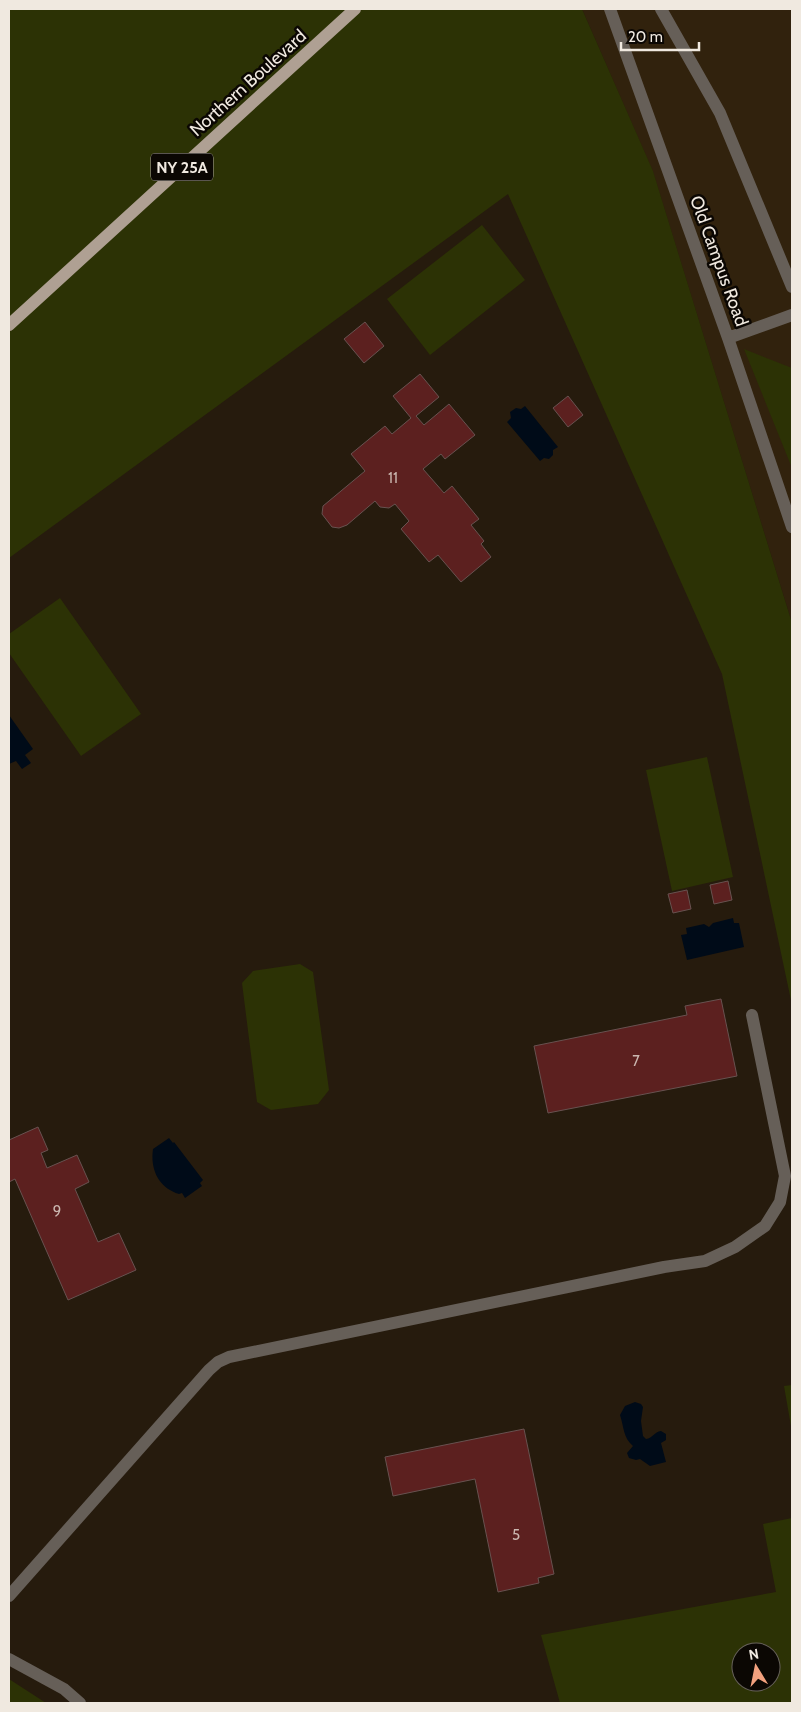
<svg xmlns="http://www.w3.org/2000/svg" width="801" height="1712" viewBox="0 0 801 1712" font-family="Cabin,sans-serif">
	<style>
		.built { fill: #31220d }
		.green { fill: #2c3205; fill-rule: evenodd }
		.water { fill: #000b18 }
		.building { fill: #5c201f; stroke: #685250 }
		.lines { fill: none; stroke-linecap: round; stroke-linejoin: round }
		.minor { stroke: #665f58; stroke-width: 12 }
		.major { stroke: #afa093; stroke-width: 12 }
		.labels { text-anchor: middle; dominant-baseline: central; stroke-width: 5; stroke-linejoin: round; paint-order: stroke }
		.number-label { font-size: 15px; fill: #cbb7b0 }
		.shield { fill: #0b0703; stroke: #aba59e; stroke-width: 1 }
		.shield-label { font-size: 16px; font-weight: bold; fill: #f0e9e0 }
		.street-label { font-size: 18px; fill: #f0e9e0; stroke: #0b0703 }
	</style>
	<rect width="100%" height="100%" fill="#261b0d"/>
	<path class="built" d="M582 9H792V623L653 172Z"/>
	<path class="green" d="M9 9H582L653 171 792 623V1005L722 674 508 194 9 558Z
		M482 225 525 280 430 355 387 299Z
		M744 349 792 368V468Z
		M60 598 141 714 81 756 9 653V634Z
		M707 757 733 877 672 891 646 770Z
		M300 964 313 972 329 1090 318 1104 271 1110 257 1102 242 983 253 971Z
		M792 1385V1432L784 1386Z
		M792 1518V1703H560L541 1635 776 1592 763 1524ZM741 1652H771V1682H741Z
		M9 1679 46 1703H9Z"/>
	<path class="water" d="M525 406 558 447 553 450V455L549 459 544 458 540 461 507 422 511 418 510 412 516 408 521 409Z
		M9 715 33 749 25 755 31 763 22 769 16 761 9 764Z
		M733 918 734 923H739L744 947 687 960 681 935 687 934 686 928 704 924 709 927 713 923Z
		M169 1138 173 1143 174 1142 203 1180 200 1183 202 1186 185 1198 182 1193 179 1194C159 1188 150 1170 153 1149Z
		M635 1402 641 1404 643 1407 641 1421 643 1436 646 1439C653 1438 654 1432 661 1431L666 1434V1440L661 1443 666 1462 650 1466 640 1459 636 1460 629 1458 627 1453 633 1446C623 1438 624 1427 620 1415L625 1406Z"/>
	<path class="building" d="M365 322 384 346 364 363 344 339Z
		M420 374 439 397 416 416 424 425 449 404 475 435 445 459 441 454 423 469 444 493 452 486 479 519 471 525 484 541 481 544 491 557 461 582 438 555 429 562 401 529 409 521 395 504 389 508 380 507 375 501 347 525 339 528 332 527 322 514 323 506 365 471 351 454 385 426 392 434 411 418 393 396Z
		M568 396 583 415 568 427 553 408Z
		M728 881 732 900 714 904 710 885Z
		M687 890 691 909 673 913 668 894Z
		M721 999 737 1076 548 1113 534 1046 687 1015 685 1006Z
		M38 1127 48 1150 41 1153 47 1168 77 1155 89 1182 75 1189 98 1242 119 1233 136 1270 68 1300 15 1179 9 1182V1140Z
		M524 1429 554 1574 538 1578 539 1583 498 1592 475 1479 393 1496 385 1457Z"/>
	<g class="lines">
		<path class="minor" d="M610 9 728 338 792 527
			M661 9 720 113 792 287
			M728 338 792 315
			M9 1596 209 1370 218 1362 229 1357 664 1267 705 1261 735 1247 765 1226 780 1202 785 1176 752 1015
			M9 1659 64 1689 80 1703"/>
		<path class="major" d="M9 325 355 9"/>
	</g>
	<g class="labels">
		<g class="number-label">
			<text x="393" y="478">11</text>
			<text x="636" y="1061">7</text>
			<text x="57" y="1211">9</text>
			<text x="516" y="1535">5</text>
		</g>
		<rect class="shield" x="151" y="153.5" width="62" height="27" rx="4"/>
		<g class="shield-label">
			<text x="182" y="167">NY 25A</text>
		</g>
		<g class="street-label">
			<text transform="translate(248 83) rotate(-42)">Northern Boulevard</text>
			<text transform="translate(719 261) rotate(70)">Old Campus Road</text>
		</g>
	</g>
	<rect width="801" height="1712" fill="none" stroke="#f0e9e0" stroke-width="20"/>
	<g transform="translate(756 1667) rotate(350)"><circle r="24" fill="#0b0703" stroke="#67615b"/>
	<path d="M0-4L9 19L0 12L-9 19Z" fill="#f2a17e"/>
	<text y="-8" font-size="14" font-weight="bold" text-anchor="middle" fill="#f0e9e0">N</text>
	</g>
	<path d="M621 42v8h78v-8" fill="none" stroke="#f0e9e0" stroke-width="2.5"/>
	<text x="628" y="42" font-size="15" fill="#f0e9e0" stroke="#0b0703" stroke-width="4" paint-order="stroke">20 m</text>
</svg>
